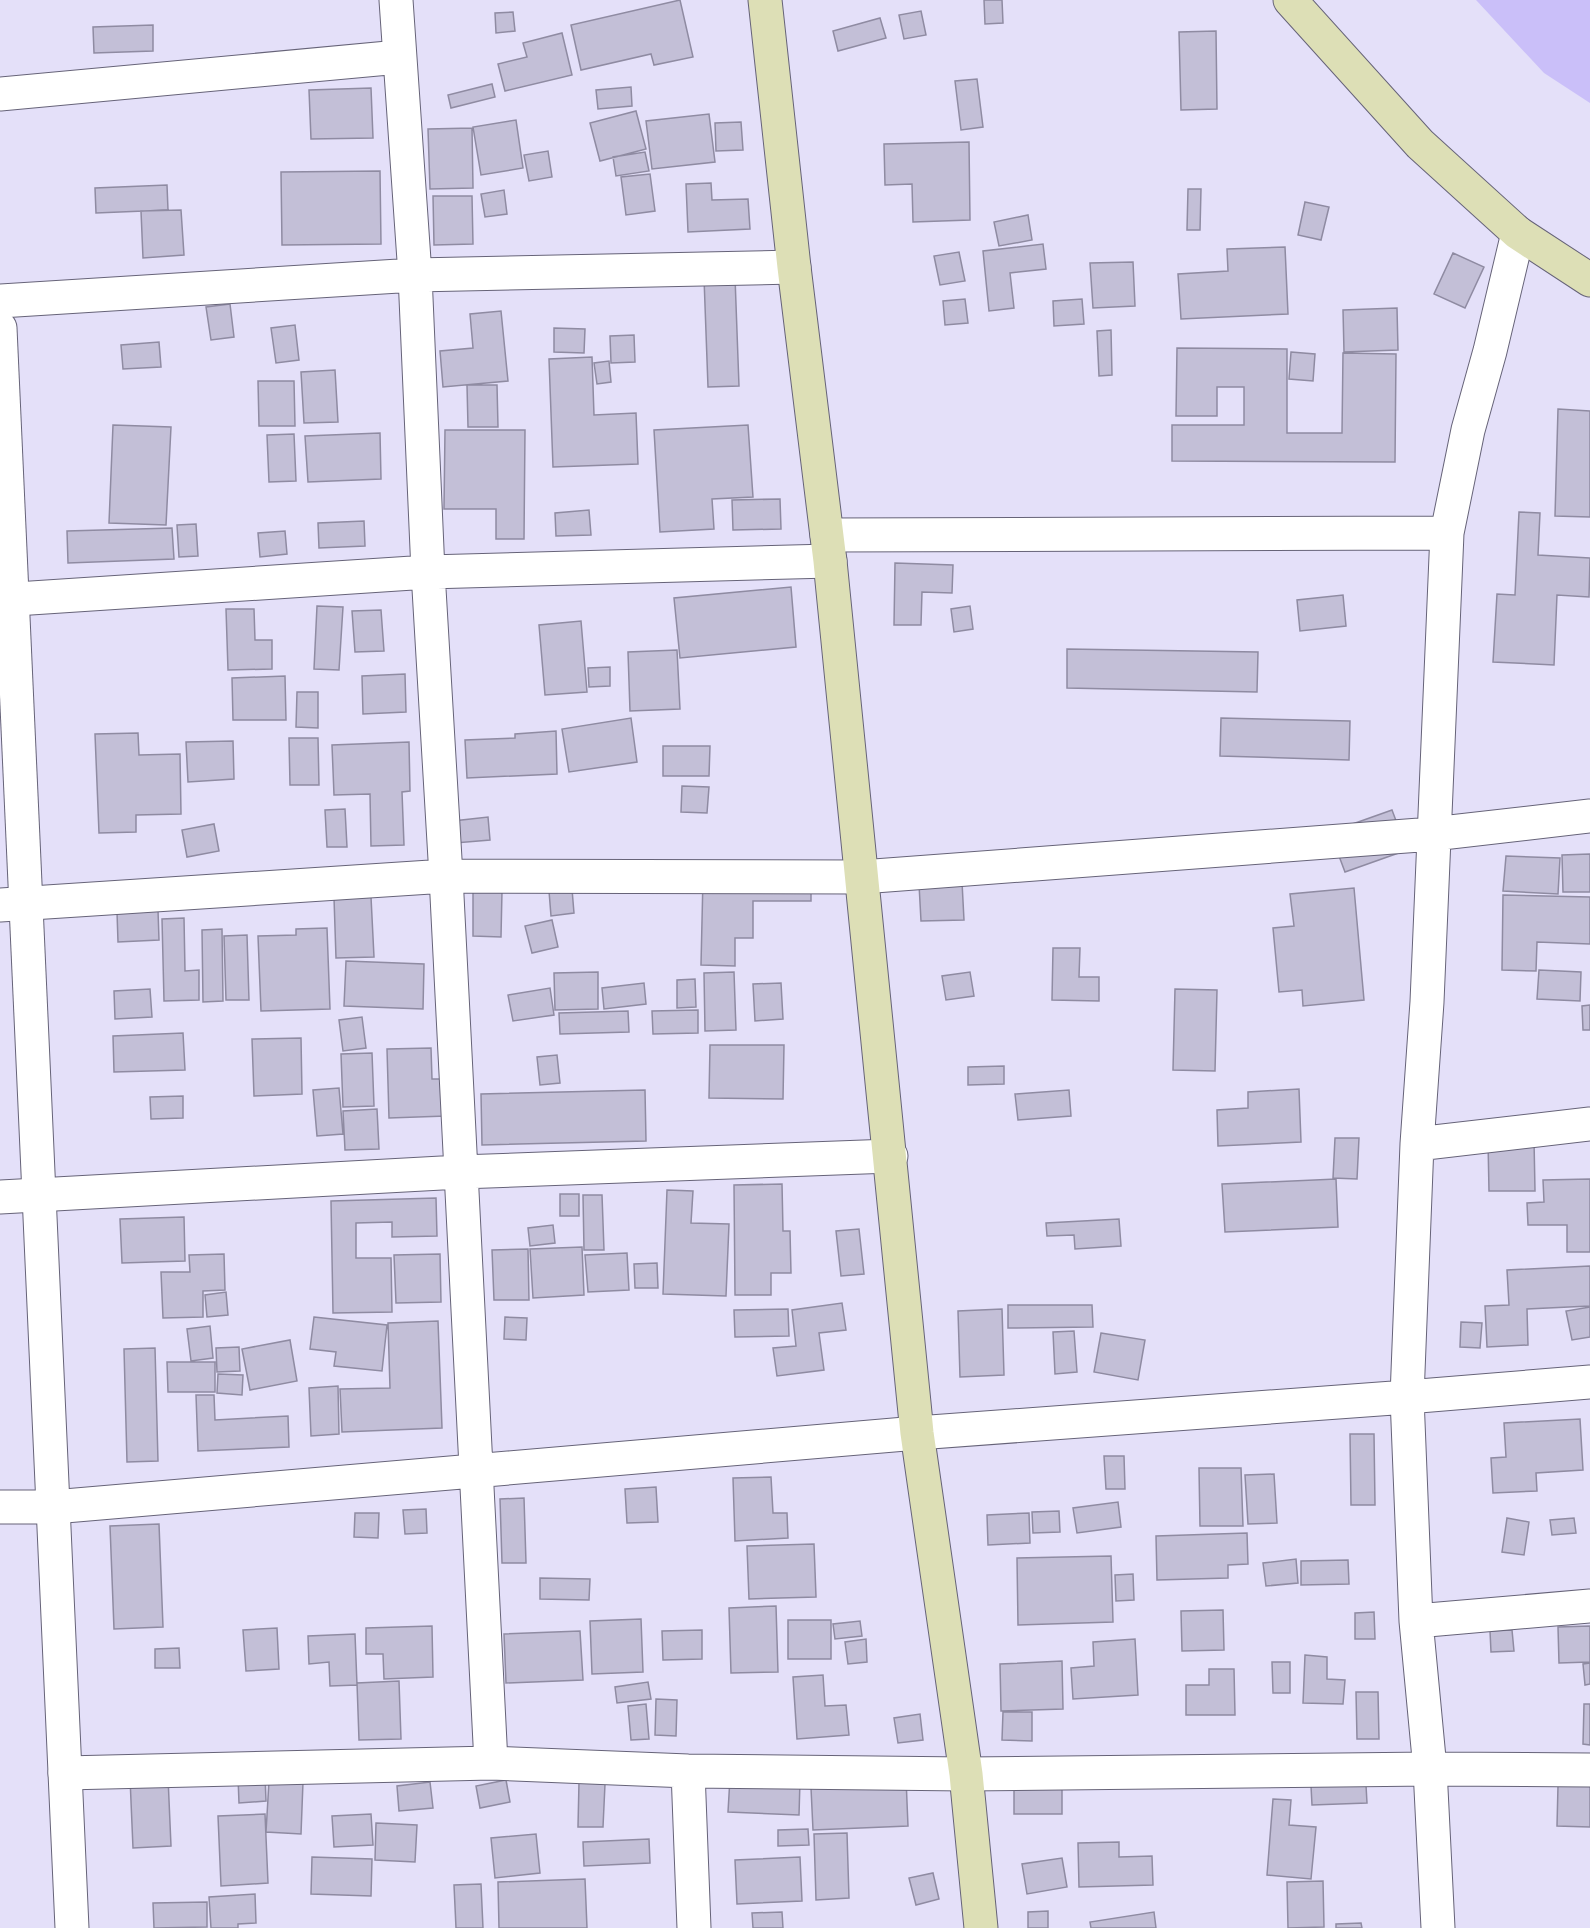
<svg xmlns="http://www.w3.org/2000/svg" width="1590" height="1928" viewBox="0 0 1590 1928" font-family="Montserrat,sans-serif">
	<style>
		.water { fill: #cabff9 }
		.building { fill: #c3bfd7; stroke: #8f8ba2; stroke-width: 1.5 }
		.lines { fill: none; stroke-linecap: round; stroke-linejoin: round }
		.minor-casing { stroke: #666378; stroke-width: 35 }
		.tertiary-casing { stroke: #666378; stroke-width: 35 }
		.secondary-casing { stroke: #666378; stroke-width: 35 }
		.minor { stroke: #fff; stroke-width: 33 }
		.tertiary { stroke: #fff; stroke-width: 33 }
		.secondary { stroke: #dddfb6; stroke-width: 33 }
	</style>
	<rect width="100%" height="100%" fill="#e4e0f9"/>
	<path class="water" d="M1476 0H1590V103L1544 73Z"/>
	<path class="building" d="M680 0 693 57 654 65 651 54 581 70 571 25Z
		M984 0H1002L1003 23 985 24Z
		M921 11 926 35 904 39 899 15Z
		M513 12 515 31 496 33 495 13Z
		M880 18 886 38 838 51 833 31Z
		M153 25V51L94 53 93 27Z
		M1216 31 1217 109 1181 110 1179 32Z
		M562 33 572 75 505 91 498 64 527 57 523 43Z
		M977 79 983 127 961 130 955 81Z
		M492 84 495 97 451 108 448 95Z
		M631 87 632 106 598 109 596 90Z
		M371 88 373 138 311 139 309 90Z
		M636 111 646 149 600 161 590 123Z
		M709 114 715 162 652 169 646 121Z
		M516 120 523 168 481 175 473 127Z
		M741 122 743 150 716 151 715 123Z
		M472 128 473 188 430 189 428 129Z
		M969 142 970 220 913 222 912 184 885 185 884 144Z
		M548 151 552 177 529 181 524 155Z
		M645 152 649 171 616 176 613 157Z
		M380 171 381 244 282 245 281 172Z
		M650 174 655 211 626 215 621 177Z
		M711 183 712 200 748 199 750 229 688 232 686 184Z
		M167 185 168 210 96 213 95 188Z
		M1188 189H1201L1200 230H1187Z
		M504 190 507 214 485 217 481 194Z
		M433 196H472L473 244 434 245Z
		M1305 202 1329 207 1321 240 1298 235Z
		M181 210 184 255 143 258 141 211Z
		M1028 215 1032 240 999 246 994 222Z
		M1043 244 1046 269 1010 273 1014 308 989 311 983 251Z
		M1285 247 1288 314 1181 319 1178 274 1228 271 1227 249Z
		M959 252 965 281 940 285 934 256Z
		M1453 253 1484 267 1465 308 1434 294Z
		M1133 262 1135 306 1093 308 1090 263Z
		M735 277 739 386 708 387 704 278Z
		M965 299 968 323 945 325 943 301Z
		M1082 299 1084 324 1054 326 1053 301Z
		M230 304 234 337 211 340 206 307Z
		M1397 308 1398 350 1344 352 1343 310Z
		M501 311 508 381 443 387 440 351 473 348 470 314Z
		M295 325 299 360 276 363 271 328Z
		M554 328 585 329 584 353 554 352Z
		M1111 330 1112 375 1099 376 1097 331Z
		M634 335 635 362 611 363 610 336Z
		M159 342 161 367 123 369 121 345Z
		M1177 348 1287 349V433H1342L1343 353 1396 354 1395 462 1172 461V425H1244V387H1217V416H1176Z
		M1291 352 1315 354 1313 381 1289 379Z
		M592 357 594 415 636 413 638 464 553 467 549 359Z
		M609 361 611 382 597 384 594 363Z
		M335 370 338 422 304 423 301 372Z
		M258 381H294L295 426H259Z
		M467 385H497L498 427H468Z
		M1558 409 1590 411V517L1555 516Z
		M113 425 171 427 166 525 109 523Z
		M748 425 753 497 712 499 714 529 660 532 654 430Z
		M445 430H525L524 539H496V509H444Z
		M380 433 381 479 308 482 305 436Z
		M294 434 296 481 269 482 267 435Z
		M780 499 781 529 733 530 732 500Z
		M589 510 591 535 556 536 555 513Z
		M1519 512 1540 513 1538 555 1590 558 1589 597 1557 595 1554 665 1493 662 1497 594 1515 595Z
		M364 521 365 546 319 548 318 523Z
		M196 524 198 556 179 557 177 525Z
		M172 528 174 559 68 563 67 531Z
		M285 531 287 554 260 557 258 533Z
		M895 563 953 565 952 593 922 592 921 625H894Z
		M791 587 796 647 680 658 674 598Z
		M1343 595 1346 626 1300 631 1297 600Z
		M317 606 343 607 339 670 314 669Z
		M970 606 973 629 954 632 951 609Z
		M226 609H254L255 640H272V669L228 670Z
		M381 610 384 651 355 652 352 611Z
		M581 621 587 692 545 695 539 625Z
		M1067 649 1258 652 1257 692 1067 688Z
		M677 650 680 709 630 711 628 652Z
		M610 667V686L589 687 588 668Z
		M405 674 406 712 363 714 362 676Z
		M285 676 286 720H233L232 678Z
		M297 692H318V728L296 727Z
		M631 718 637 762 569 772 562 729Z
		M1221 718 1350 721 1349 760 1220 756Z
		M556 731 557 774 467 778 465 740 515 738V734Z
		M138 733 139 755 180 754 181 814 136 815V832L99 833 95 734Z
		M289 738H318L319 785H290Z
		M233 741 234 779 188 782 186 742Z
		M409 742 410 791 402 792 404 845 371 846 370 794 334 795 332 745Z
		M663 746H710L709 776H663Z
		M682 786 709 787 707 813 681 812Z
		M345 809 347 847H327L325 810Z
		M1392 810 1407 850 1345 872 1330 832Z
		M488 817 490 840 455 843 453 821Z
		M214 824 219 851 187 857 182 830Z
		M1590 854V892H1563L1562 855Z
		M1506 856 1560 858 1558 894 1503 891Z
		M703 878 811 880V901H753V938H735V966L701 965Z
		M962 882 964 920 921 921 919 884Z
		M1354 888 1364 1000 1303 1006 1302 990 1279 992 1273 928 1294 926 1290 894Z
		M572 889 574 913 551 916 549 891Z
		M473 890 502 891 501 937 473 936Z
		M1503 895 1590 897V944L1537 942 1536 971 1502 970Z
		M371 897 374 957 336 958 334 898Z
		M158 910 159 940 118 942 117 912Z
		M184 918 185 971 199 970V1000L164 1001 162 919Z
		M552 920 558 947 532 953 525 926Z
		M327 928 330 1009 261 1011 258 936 296 935V929Z
		M222 929 223 1001 203 1002 202 930Z
		M247 935 249 1000H226L224 936Z
		M1053 948H1080L1079 977H1099V1001L1052 1000Z
		M346 961 424 964 423 1009 344 1006Z
		M1539 970 1581 972 1580 1001 1537 999Z
		M598 972V1009L555 1010 554 973Z
		M734 972 736 1030 705 1031 704 973Z
		M970 972 974 996 946 1000 942 976Z
		M695 979 696 1007 677 1008V980Z
		M644 983 646 1004 604 1009 602 988Z
		M781 983 783 1019 755 1021 753 984Z
		M550 988 554 1015 513 1021 508 995Z
		M150 989 152 1017 115 1019 114 991Z
		M1175 989 1217 990 1215 1071 1173 1070Z
		M1590 1005V1030H1583L1582 1006Z
		M698 1010V1033L653 1034 652 1011Z
		M628 1011 629 1032 560 1034 559 1013Z
		M362 1017 366 1048 343 1051 339 1020Z
		M183 1033 185 1070 114 1072 113 1036Z
		M301 1038 302 1094 254 1096 252 1039Z
		M710 1045H784L783 1099 709 1098Z
		M431 1048 432 1079H445L446 1116 389 1118 387 1049Z
		M372 1053 374 1106 343 1107 341 1054Z
		M557 1055 560 1083 540 1085 537 1057Z
		M1004 1066V1084L968 1085V1067Z
		M339 1088 343 1134 317 1136 313 1090Z
		M1299 1089 1301 1142 1218 1146 1217 1110 1248 1108V1092Z
		M645 1090 646 1141 482 1145 481 1094Z
		M1069 1090 1071 1116 1018 1120 1015 1094Z
		M183 1096V1118L151 1119 150 1097Z
		M377 1109 379 1149 345 1150 343 1111Z
		M1335 1138H1359L1357 1179 1333 1178Z
		M1534 1140 1535 1191H1489L1488 1141Z
		M1336 1179 1338 1227 1225 1232 1222 1184Z
		M1590 1179V1252H1567V1225H1528L1527 1203 1544 1202 1543 1180Z
		M782 1184 783 1231H790L791 1273H771V1295H735L734 1185Z
		M667 1190 693 1191 691 1223 729 1224 726 1296 663 1294Z
		M560 1194H579V1216H560Z
		M583 1195H602L604 1250H584Z
		M436 1198 437 1236 392 1237V1222L356 1223V1258H391L392 1312 333 1313 331 1201Z
		M184 1217 185 1261 122 1263 120 1219Z
		M1119 1219 1121 1246 1075 1249 1074 1235 1047 1236 1046 1223Z
		M553 1225 555 1243 530 1246 528 1228Z
		M859 1229 864 1274 841 1276 836 1231Z
		M582 1247 584 1295 533 1298 530 1249Z
		M528 1249 529 1300H494L492 1250Z
		M627 1253 629 1290 588 1292 585 1255Z
		M224 1254 225 1290 203 1291V1317L163 1318 161 1272H190L189 1255Z
		M440 1254 441 1302 396 1303 394 1255Z
		M657 1263 658 1288H635L634 1264Z
		M1590 1266V1306L1527 1309 1528 1345 1487 1347 1485 1306 1509 1305 1507 1270Z
		M226 1292 228 1315 207 1317 205 1295Z
		M842 1303 846 1330 819 1333 824 1370 777 1376 773 1348 796 1346 792 1310Z
		M1008 1305H1092L1093 1327 1008 1328Z
		M1590 1307V1337L1572 1340 1566 1311Z
		M788 1309 789 1336 735 1337 734 1310Z
		M1002 1309 1004 1375 960 1377 958 1311Z
		M314 1317 387 1325 382 1371 334 1366 336 1352 310 1349Z
		M505 1317 527 1318 526 1340 504 1339Z
		M438 1321 442 1428 342 1432 340 1389 390 1388 388 1323Z
		M1461 1322 1482 1323 1480 1348 1460 1347Z
		M210 1326 213 1358 191 1361 187 1329Z
		M1074 1331 1077 1372 1055 1374 1053 1332Z
		M1101 1333 1145 1340 1138 1380 1094 1372Z
		M290 1340 297 1381 250 1390 242 1349Z
		M239 1347 240 1371 217 1372 216 1348Z
		M155 1348 158 1461 127 1462 124 1349Z
		M167 1362H215V1392H168Z
		M218 1374 243 1375 242 1395 217 1393Z
		M338 1386 339 1434 311 1436 309 1388Z
		M196 1395H214L215 1420 288 1416 289 1447 198 1451Z
		M1580 1419 1583 1470 1536 1473 1537 1491 1493 1493 1491 1458 1506 1457 1504 1423Z
		M1350 1434H1374L1375 1505H1351Z
		M1104 1456H1124L1125 1489H1106Z
		M1199 1468H1241L1243 1526H1200Z
		M1274 1474 1277 1523 1248 1524 1245 1475Z
		M771 1477 773 1513H787L788 1538 735 1541 733 1478Z
		M656 1487 658 1522 627 1523 625 1489Z
		M524 1498 526 1563H502L500 1499Z
		M1118 1502 1121 1527 1077 1533 1073 1508Z
		M426 1509 427 1533 405 1534 403 1510Z
		M1059 1511 1060 1532 1033 1533 1032 1512Z
		M355 1513H379L378 1538 354 1537Z
		M1029 1513 1030 1543 988 1545 987 1515Z
		M1507 1518 1529 1522 1524 1555 1502 1552Z
		M1574 1518 1576 1533 1552 1535 1550 1520Z
		M159 1524 163 1627 114 1629 110 1526Z
		M1247 1533 1248 1564 1228 1565V1578L1157 1580 1156 1536Z
		M814 1544 816 1597 749 1599 747 1546Z
		M1111 1556 1113 1622 1018 1625 1017 1558Z
		M1296 1559 1298 1583 1266 1586 1263 1563Z
		M1348 1560 1349 1584 1301 1585V1561Z
		M1133 1574 1134 1600 1116 1601 1115 1575Z
		M540 1578 590 1579 589 1600 540 1599Z
		M776 1606 778 1672 731 1673 729 1608Z
		M1223 1610 1224 1650 1182 1651 1181 1611Z
		M1374 1612 1375 1639H1355V1613Z
		M641 1619 643 1672 592 1674 590 1621Z
		M788 1620H831V1659H788Z
		M860 1621 862 1636 835 1639 833 1624Z
		M432 1626 433 1677 384 1679 383 1654H366V1628Z
		M1590 1626V1662L1559 1663 1558 1627Z
		M277 1628 279 1669 246 1671 243 1630Z
		M702 1630V1659L663 1660 662 1631Z
		M1512 1630 1514 1651 1491 1652 1490 1631Z
		M580 1631 583 1680 506 1683 504 1634Z
		M355 1634 357 1685 330 1686 329 1662 309 1664 308 1636Z
		M866 1639 867 1662 848 1664 845 1642Z
		M1135 1639 1138 1695 1073 1699 1071 1668 1094 1666 1093 1642Z
		M179 1648 180 1668H155V1649Z
		M1305 1655 1327 1657V1679L1345 1680 1343 1704 1303 1703Z
		M1062 1661 1063 1709 1001 1711 1000 1664Z
		M1272 1662H1290V1693H1273Z
		M1590 1663V1684L1585 1685 1583 1664Z
		M1209 1669H1234L1235 1715H1186V1685H1209Z
		M823 1675 825 1706 846 1705 849 1735 797 1739 793 1677Z
		M399 1681 401 1739 359 1740 357 1683Z
		M648 1682 651 1699 617 1703 615 1687Z
		M1356 1692H1378L1379 1739H1357Z
		M656 1699 677 1700 676 1736 655 1735Z
		M646 1704 649 1739 631 1740 628 1706Z
		M1584 1704H1590V1745L1583 1744Z
		M1003 1712H1032V1741L1002 1740Z
		M920 1714 923 1740 898 1743 894 1718Z
		M265 1776 266 1801 239 1803 238 1777Z
		M168 1777 171 1846 133 1848 130 1778Z
		M730 1778 800 1781 799 1815 728 1812Z
		M906 1778 908 1826 813 1830 811 1788Z
		M506 1780 510 1802 480 1808 476 1786Z
		M269 1781 303 1782 301 1834 266 1832Z
		M1014 1781H1062V1814H1014Z
		M430 1782 433 1808 399 1811 397 1786Z
		M579 1782 605 1784 603 1827H578Z
		M1366 1785 1367 1803 1312 1805 1311 1786Z
		M1558 1786H1590V1827L1557 1826Z
		M1273 1799 1291 1800 1289 1825 1316 1827 1311 1879 1267 1875Z
		M265 1814 268 1883 221 1886 218 1816Z
		M371 1814 373 1845 334 1847 332 1816Z
		M376 1823 417 1825 415 1862 375 1860Z
		M808 1829 809 1845 778 1846V1830Z
		M847 1833 849 1898 816 1900 814 1834Z
		M536 1834 540 1873 495 1878 491 1838Z
		M649 1839 650 1863 584 1866 583 1842Z
		M1119 1842V1857L1152 1856 1153 1885 1079 1887 1078 1843Z
		M312 1857 372 1859 371 1896 311 1894Z
		M800 1857 802 1901 737 1904 735 1860Z
		M1062 1858 1067 1887 1027 1894 1022 1864Z
		M933 1873 939 1899 916 1905 909 1878Z
		M585 1879 587 1928H499L498 1882Z
		M1323 1881 1324 1927 1288 1928 1287 1882Z
		M481 1884 483 1928H456L454 1885Z
		M255 1894 256 1923 238 1924V1928H211L209 1897Z
		M207 1902V1927L154 1928 153 1903Z
		M1048 1911V1928H1028V1912Z
		M782 1912 783 1928H753L752 1913Z
		M1154 1912 1156 1928H1091L1090 1922Z
		M1361 1923 1362 1928H1336V1924Z"/>
	<g class="lines">
		<defs>
			<path id="minor" d="M396 0 415 275 428 572 446 876 491 1763
				M0 94 399 57
				M0 301 415 275 794 267
				M827 535 1447 533
				M0 600 428 572 830 561
				M0 905 446 876 861 877 1433 834 1590 816
				M1417 1144 1590 1124
				M0 1197 460 1172 891 1156
				M0 1507H53L917 1433 1407 1397 1590 1382
				M1416 1621 1590 1606
				M688 1771 694 1928
				M65 1773 491 1763 688 1771 966 1774 1430 1769 1590 1770
				M1438 1928 1430 1769 1416 1621 1407 1397 1417 1144 1427 1002 1447 533 1468 430 1490 351 1518 233"/>
			<path id="tertiary" d="M0 328 72 1928"/>
			<path id="secondary" d="M765 0 794 267 830 561 917 1433 966 1774 981 1928
				M1290 0 1420 144 1518 233 1590 280"/>
		</defs>
		<use href="#minor" class="minor-casing"/>
		<use href="#tertiary" class="tertiary-casing"/>
		<use href="#secondary" class="secondary-casing"/>
		<use href="#minor" class="minor"/>
		<use href="#tertiary" class="tertiary"/>
		<use href="#secondary" class="secondary"/>
	</g>
</svg>
